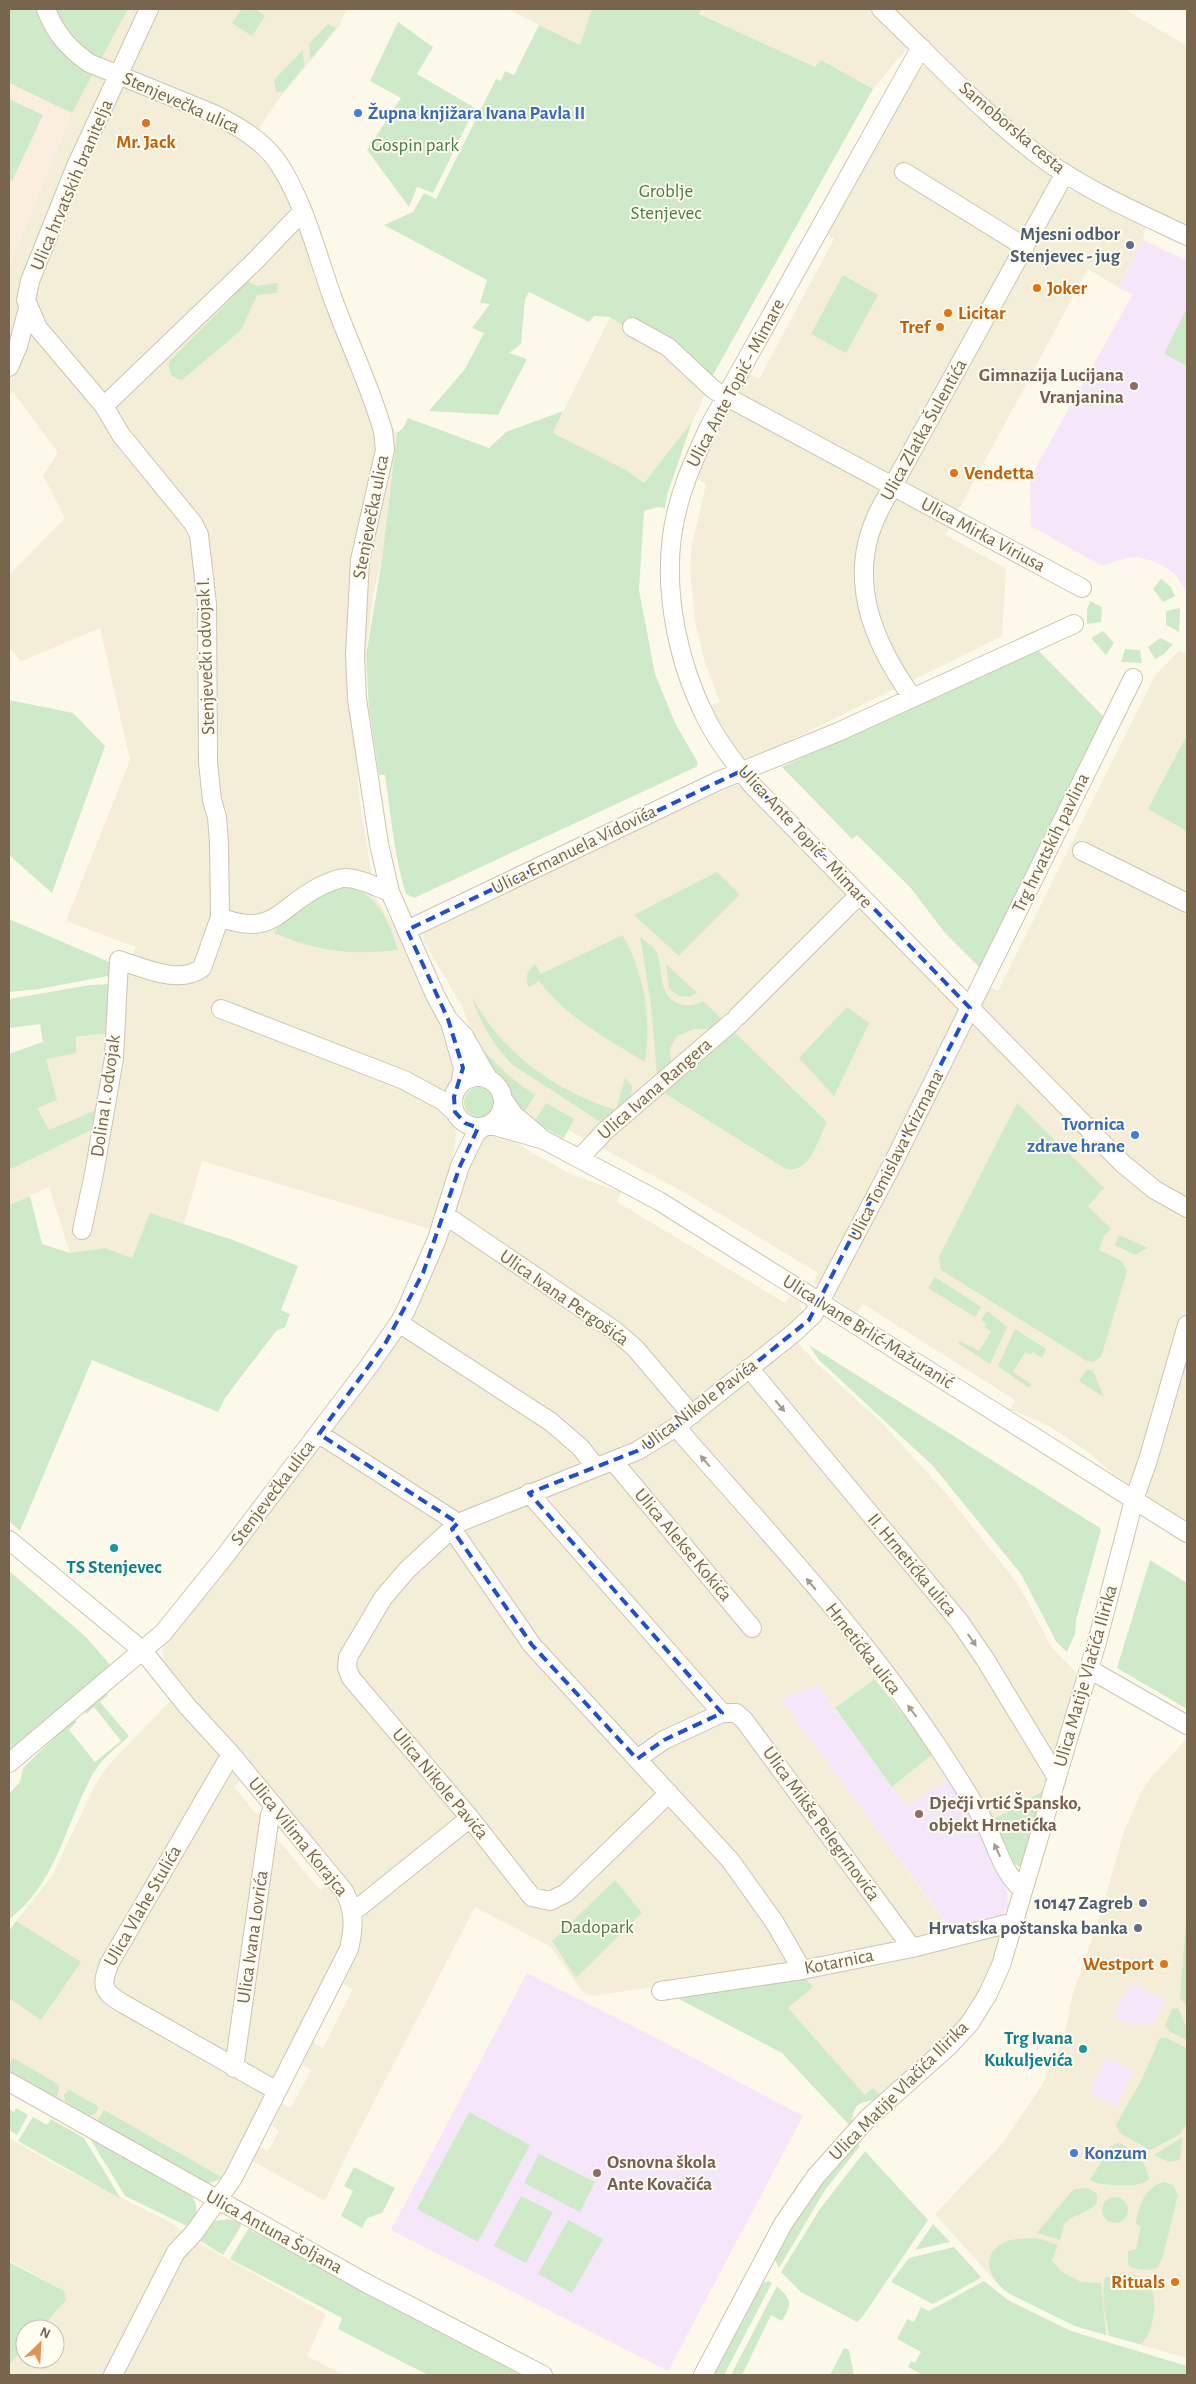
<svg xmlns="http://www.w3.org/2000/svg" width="1196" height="2384" viewBox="0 0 1196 2384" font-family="'Alegreya Sans',sans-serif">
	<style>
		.residential { fill: #f4edd8 }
		.commercial { fill: #fceede }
		.education { fill: #f6e6f9 }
		.green { fill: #ceeac8 }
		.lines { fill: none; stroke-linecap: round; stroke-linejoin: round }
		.minor-casing { stroke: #cec4af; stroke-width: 20 }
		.minor { stroke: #fff; stroke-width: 18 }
		.oneway { fill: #a79b8b }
		.marked { fill: none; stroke: #1d4ed8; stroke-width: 4; stroke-dasharray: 10 6; stroke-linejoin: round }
		.shop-dot { fill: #3f7fe0; stroke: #fffcf0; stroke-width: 2 }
		.food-dot { fill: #e8710a; stroke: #fffcf0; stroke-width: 2 }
		.service-dot { fill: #5c6f8a; stroke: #fffcf0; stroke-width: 2 }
		.education-dot { fill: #8d6e63; stroke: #fffcf0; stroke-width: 2 }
		.culture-dot { fill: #0f9aa8; stroke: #fffcf0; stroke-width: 2 }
		.labels { text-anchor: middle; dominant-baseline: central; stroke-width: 4; stroke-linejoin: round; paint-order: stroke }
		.street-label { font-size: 19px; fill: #77654d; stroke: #fffcf0 }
		.shop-label { font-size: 19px; font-weight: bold; fill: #366cbe; stroke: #fffcf0; text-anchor: start }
		.food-label { font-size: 19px; font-weight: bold; fill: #c56008; stroke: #fffcf0; text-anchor: start }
		.park-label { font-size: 19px; fill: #497c45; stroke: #fffcf0 }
		.service-label { font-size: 19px; font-weight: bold; fill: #4e5e75; stroke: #fffcf0; text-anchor: end }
		.education-label { font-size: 19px; font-weight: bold; fill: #785e54; stroke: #fffcf0; text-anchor: start }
		.culture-label { font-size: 19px; font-weight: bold; fill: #0d838f; stroke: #fffcf0 }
	</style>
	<rect width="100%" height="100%" fill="#fcf9ea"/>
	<path class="residential" d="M128 9H347L338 28 279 99 248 144 274 173 289 196 362 388 397 433 382 560 373 595 366 656 352 720 360 801 375 896 403 940 453 1048 456 1074 445 1108 454 1122 456 1136 453 1161 433 1230 202 1161 184 1224 150 1213 132 1258 105 1248 70 1253 49 1187 9 1205V1170L34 1158 9 1054 43 1042 110 1033 122 979 136 947 66 921 130 760 100 628 22 661 9 648V575L65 518 43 475 58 453 13 392 9 396V267L83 86Z
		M507 9H592L580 45Z
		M701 9H1124L1187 46V230L1070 167 992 105 919 34 873 89 821 60 815 67 699 14Z
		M924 66 930 67 984 119 1069 189 1146 226 1143 240 1119 288 1088 269 945 535 1006 568 1002 636 745 763 717 721 710 706 720 702 704 660 695 621 690 569 692 545 706 484 696 478 720 428 749 374 759 379 834 239 825 234 917 68Z
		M610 317 682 366 680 372 685 377 689 376 706 393 692 422 644 483 626 470 553 433Z
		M1179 651 1187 653V1521L1112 1473 1087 1451 1049 1426 1010 1409 1015 1400 966 1369 863 1304 857 1313 813 1283 818 1273 687 1194 568 1130 562 1139 522 1116 506 1084 472 1038 463 1008 423 940 425 930 566 861 738 784 956 1006 977 1005 987 985 998 991 1156 674Z
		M492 1133 505 1135 534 1154 573 1175 621 1192 617 1202 785 1303 791 1295 799 1302 803 1313 788 1332 815 1362 881 1422 944 1491 1011 1575 1024 1595 1052 1648 1074 1670 1077 1676 1043 1791 990 1821 959 1771 907 1807 892 1787 943 1746 888 1670 835 1708 818 1686 780 1699 959 1941 1001 1932 1004 1935 1000 1956 967 2016 878 2099 865 2095 788 2008 813 1987 795 1966 593 1996 582 1991 551 1947 475 1907 349 2150 325 2201 252 2161 258 2146 268 2151 279 2131 272 2126 282 2104 291 2108 311 2070 302 2065 313 2042 323 2048 353 1989 343 1984 359 1951 364 1913 356 1892 165 1668 162 1651 164 1642 397 1340 473 1155 481 1139Z
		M172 1699 241 1780 234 1787 257 1815 265 1808 280 1827 273 1834 320 1890 329 1884 338 1897 347 1924 346 1940 223 2178 211 2183 205 2184 9 2073V1930L52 1876 94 1787 106 1768Z
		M1187 1738V2358L1075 2326 1010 2294 995 2281 935 2214 1002 2144 1042 2085 1064 2038 1072 1997 1104 1903 1124 1831 1140 1795 1149 1780Z
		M9 2138 58 2166 172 2223 197 2242 326 2314 307 2356 344 2375H9V2365L25 2347V2359H55V2329H40L65 2300 64 2291 9 2260Z"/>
	<path class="commercial" d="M9 83 72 113 9 267Z"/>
	<path class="education" d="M1143 240 1187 261V592L1174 573 1156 562 1137 557 1126 558 1102 566 1031 526 1030 478 1133 294 1119 288Z
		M818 1686 907 1807 950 1777 975 1821 1007 1891 1008 1907 1003 1915 951 1929 780 1699Z
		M527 1973 643 2031 803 2116 668 2371 391 2230Z
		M1130 1983 1165 2000 1153 2024 1127 2023 1113 2017Z
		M1106 2057 1134 2071 1117 2106 1089 2093Z"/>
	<path class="green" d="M9 9H37C50 39 64 58 92 75L72 113 9 83Z
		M55 9H128L101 59C79 51 64 29 55 9Z
		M242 9H259L257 11 265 16 252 36 232 23Z
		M592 9H701L699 14 815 67 821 60 873 89 709 382 610 317 594 316 589 322 529 292 525 299 521 344 509 353 527 359 498 415 429 411 465 369 484 333 472 328 490 304 480 303 487 280 384 225 413 212 424 193 436 199 496 79 501 81 505 71 514 75 539 25 580 45Z
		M398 22 433 47 417 74 475 108 433 193 417 187 409 207 367 150 401 98 370 81Z
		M328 24 336 28 311 59 309 44Z
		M303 50 304 67 283 92H276L274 80Z
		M9 99 43 115 12 181 9 179Z
		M843 275 878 295 846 353 811 334Z
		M249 282 257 286 278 283 277 293 257 295 241 330 182 380C170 377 169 373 169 362L229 301 244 283Z
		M1187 308V366L1164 354Z
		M563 411 553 433 626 470 644 483 692 422 667 495 665 508 658 507 644 511 639 590 655 674 675 723 698 763 696 767 414 898 406 894C394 856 391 815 385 775H379L369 709 366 656 382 560 397 433 403 428 408 418 489 448 506 432Z
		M1161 579 1170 586 1175 596 1163 602 1153 589Z
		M1090 601 1102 607 1101 622 1087 624V610Z
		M1180 608 1179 632 1166 625V611Z
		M1103 631 1114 643 1106 655 1091 638Z
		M1160 638 1173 644 1164 654 1155 659 1148 647Z
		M1036 648 1105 718 980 968 945 933 910 887 857 835 852 839 782 767Z
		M1125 649 1140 650 1142 663 1121 662Z
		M9 700 73 713 105 746 52 893 9 855Z
		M1187 735V831L1148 809Z
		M717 872 740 895 679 956 634 915Z
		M347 886C378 893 389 922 398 950 349 955 319 952 274 933 293 904 314 895 347 886Z
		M9 919 107 961 111 964 113 975 39 989 9 992Z
		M623 935C644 975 652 1017 645 1062 606 1038 567 1018 539 981L529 987C524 978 528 970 535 964L541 974Z
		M640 936C645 941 654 947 657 953 664 971 657 997 680 1004 688 1007 696 1005 703 1001L724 1021 716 1029H694L677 1036 670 1048 671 1064 661 1074H657L651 1005Z
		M666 964 697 993C686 1000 678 997 669 988Z
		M111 984 110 1033 76 1037V1053L46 1059 57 1100 37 1108 49 1130 101 1108 97 1127 9 1170V1054L43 1042 40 1024 9 1028V999L90 985Z
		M472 997C503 1054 555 1091 616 1110L625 1078 632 1086 631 1097 602 1123 513 1065C494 1046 480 1023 472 997Z
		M847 1007 869 1023 834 1096 799 1058Z
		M732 1030 827 1122C818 1139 810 1174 786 1169L666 1094 667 1087Z
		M483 1050 510 1077 535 1095 522 1116 506 1084 492 1072 479 1052Z
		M464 1102a15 15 0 1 1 30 0a15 15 0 1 1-30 0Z
		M546 1103 574 1119 564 1138 534 1122Z
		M1017 1103 1104 1188 1088 1206 1111 1229 1104 1236 1099 1250 1122 1261 1127 1271 1101 1357 1093 1362 1087 1361 941 1270 939 1257Z
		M30 1196 42 1244 70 1253 105 1248 132 1258 150 1213 233 1240 298 1266 281 1310 290 1314 285 1327 276 1331 225 1398 218 1412 92 1360 20 1531 9 1521V1205Z
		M1119 1235 1148 1248 1135 1255 1115 1245Z
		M935 1277 981 1307 975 1317 928 1288Z
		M987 1311 1007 1327 990 1364 958 1343 960 1341 979 1351 991 1332 985 1327 987 1324 981 1320Z
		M1015 1329 1046 1349 1042 1358 1033 1352 1031 1355 1025 1352 1013 1372 1031 1384 1029 1388 998 1366Z
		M809 1345 1100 1528 1101 1530 1076 1620 1075 1634 1067 1652 1056 1641 1021 1574 933 1466 819 1360Z
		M1087 1369 1093 1371 1104 1397 1079 1381Z
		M1150 1560 1187 1583V1709L1117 1668Z
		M9 1571 86 1637 112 1667 9 1755Z
		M875 1679 934 1753 892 1787 835 1708Z
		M106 1692 108 1695 100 1702 129 1736C118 1747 102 1758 94 1772 66 1821 57 1884 9 1919V1794L20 1782 23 1768 74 1719 77 1722 69 1730 95 1762 121 1741 94 1707 86 1714 85 1709Z
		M1043 1791 1023 1868 1014 1864 1009 1859 990 1821Z
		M615 1880 642 1913 576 1978 552 1941Z
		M16 1921 81 1962 41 2020 9 1998V1932Z
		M1186 1921H1187V2006L1180 1998Z
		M805 1978 813 1987 788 2008 865 2095 873 2088 881 2096C874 2102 859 2100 855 2109 852 2114 853 2120 850 2126L782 2053 679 1999 682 1995Z
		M1178 2008 1187 2029V2040L1170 2032 1165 2026 1172 2009Z
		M1160 2038H1166L1187 2048V2122L1180 2134 1150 2150 1120 2133 1116 2125 1142 2079Z
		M13 2058 58 2084 59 2090 55 2100 9 2073V2065Z
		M69 2090 96 2105 98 2108 95 2114 88 2115 65 2101 64 2095Z
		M16 2108 28 2115 17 2135 9 2130V2109L14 2112Z
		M104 2110 223 2178 205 2184 96 2123Z
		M469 2112 530 2145 478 2242 417 2209Z
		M33 2117 47 2125 51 2119 84 2138 121 2199 18 2141Z
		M89 2137 191 2195C200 2207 197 2217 189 2227L125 2196Z
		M1183 2137 1180 2160 1169 2162 1154 2155Z
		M855 2141 860 2146 825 2190 779 2268 774 2258C797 2216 824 2179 855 2141Z
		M1118 2143C1133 2147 1147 2164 1149 2179 1141 2189 1100 2186 1090 2180L1111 2146Z
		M865 2151 928 2220 863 2316 857 2322 801 2292 781 2272 820 2209Z
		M539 2154 595 2182 580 2212 524 2183Z
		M354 2167 395 2188 382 2213 367 2218 362 2228 341 2216 353 2191 344 2186Z
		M1163 2182 1173 2185 1178 2195 1163 2256 1157 2268 1147 2270 1132 2268 1128 2264V2251L1136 2249 1141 2227 1136 2224C1138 2206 1145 2188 1163 2182Z
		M1088 2188 1097 2194C1101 2213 1072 2211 1064 2225 1062 2229 1061 2236 1060 2240L1037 2233 1070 2193 1075 2189Z
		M521 2196 553 2212 526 2263 494 2246Z
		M1102 2210a13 13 0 1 1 26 0a13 13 0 1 1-26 0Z
		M227 2219 240 2222 241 2226 223 2255 199 2240 198 2237 215 2221Z
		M568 2220 603 2239 572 2293 538 2274Z
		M933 2224 950 2242 915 2250Z
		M248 2229 522 2375H428L338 2329 342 2318 230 2259Z
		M1036 2238 1058 2245 1052 2261 1062 2272 1081 2282 1101 2283 1106 2335 1075 2326 1010 2294C991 2282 977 2256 1005 2242 1013 2238 1027 2239 1036 2238Z
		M954 2247 981 2277 979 2279 933 2304 891 2282 909 2258Z
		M9 2262 64 2291 66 2300 40 2329H25V2347L9 2365Z
		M1121 2273C1130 2273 1145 2277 1150 2285 1158 2299 1154 2336 1140 2344L1110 2336C1105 2318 1101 2297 1105 2278Z
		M769 2281 772 2283 724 2375H713L758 2288 765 2282Z
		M984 2281 1008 2300 1071 2331 1187 2366V2375H923L908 2367 911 2361 915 2363 921 2352 897 2339 907 2319 914 2322 921 2307 929 2311Z
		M777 2286C792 2301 793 2302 782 2321L771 2315 742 2375H731Z
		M844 2348 849 2350 854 2375H830Z"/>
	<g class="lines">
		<defs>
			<path id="minor" d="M46 9C55 33 68 48 89 63L214 114C238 126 264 141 279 164 305 204 317 255 333 299 349 343 370 386 383 431L385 450 360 560 355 655 357 699 379 844 390 892 435 995 448 1019 464 1036 489 1080
				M881 9C935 60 986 117 1046 161 1090 192 1139 213 1187 236
				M921 47 710 425C693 461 677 497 672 536 664 596 679 666 707 720 718 742 736 765 752 785L1122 1163 1155 1190 1187 1208
				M904 172 1025 247
				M632 327 668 347 714 390 1082 588
				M9 367 18 346 28 308
				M104 406 254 262 302 212
				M912 697C872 641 845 576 880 509L1065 173
				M1082 851 1187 903
				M220 917C275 939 279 905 323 885 330 882 338 878 345 878 360 878 376 887 390 892
				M407 930 718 781 838 732 1074 624
				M221 1009 404 1080 443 1101 455 1112
				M737 1017 859 895
				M451 1026 463 1068 460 1085
				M453 1102a25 25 0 1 1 50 0a25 25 0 1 1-50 0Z
				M503 1099 514 1115 538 1135
				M485 1126H495L544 1140 659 1201 1187 1533
				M580 1158 605 1131 732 1022
				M445 1215 614 1330 635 1348 692 1415
				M82 1230 94 1174 114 1058 119 960C144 968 179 985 202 968L220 917 219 843 217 817 212 800 208 762 207 604 199 535 193 523 121 435 104 406 38 328 26 300 30 281 76 166 149 9
				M399 1323 551 1422 580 1447 596 1467
				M749 1368 959 1621 985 1659 1056 1776
				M676 1427C763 1527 861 1631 934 1741 952 1768 970 1796 986 1825 997 1847 1003 1874 1023 1890
				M319 1434 458 1523
				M614 1462 752 1628
				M529 1493 722 1713H736L744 1720 912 1948
				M452 1529 532 1645 730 1860 775 1923 802 1970
				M9 1540 143 1651 187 1706 231 1754 344 1891C355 1911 354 1927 349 1949L233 2178 194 2233 176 2252 113 2375
				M1089 1669 1187 1725
				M231 1754 109 1964C101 1986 102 1991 122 2003L277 2091
				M637 1759 664 1740 722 1713
				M9 1763 163 1633 225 1556 369 1366 399 1323 406 1310 437 1239 460 1166 476 1133 485 1126
				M669 1793 566 1893 550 1901 532 1897 470 1818 351 1678 347 1668 348 1657 383 1598 407 1570 458 1523 637 1451 676 1427 795 1332 813 1315 892 1165 1133 678
				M353 1912 470 1818
				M661 1991 802 1970 912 1948 1014 1922
				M234 2068 270 1815 274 1806
				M9 2082 366 2283 543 2375
				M703 2375 783 2224 816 2176 868 2118 949 2046 970 2023 988 1994 1001 1965 1097 1642 1134 1500 1148 1460 1187 1325"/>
		</defs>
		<use href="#minor" class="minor-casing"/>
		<use href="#minor" class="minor"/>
	</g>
	<defs><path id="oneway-solid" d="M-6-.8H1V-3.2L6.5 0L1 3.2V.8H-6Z" transform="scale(1.25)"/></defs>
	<g class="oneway">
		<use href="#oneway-solid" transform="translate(780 1406) rotate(50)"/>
		<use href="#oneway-solid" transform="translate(705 1461) rotate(-131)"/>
		<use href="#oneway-solid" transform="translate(811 1584) rotate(-130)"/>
		<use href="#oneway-solid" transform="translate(972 1640) rotate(55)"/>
		<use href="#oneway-solid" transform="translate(912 1711) rotate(-127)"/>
		<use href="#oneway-solid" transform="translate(997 1850) rotate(-115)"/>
	</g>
	<path class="marked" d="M741 771 970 1008 809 1320 676 1427 637 1451 529 1493 722 1713 664 1740 637 1759 532 1645 452 1529 458 1523 319 1434 385 1344 423 1273 460 1166 478 1128 465 1123 455 1112 454 1097 463 1068 448 1019 407 930Z"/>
	<g class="shop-dot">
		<circle cx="358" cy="113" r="5"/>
		<circle cx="1135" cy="1135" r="5"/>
		<circle cx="1074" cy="2153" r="5"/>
	</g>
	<g class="food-dot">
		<circle cx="146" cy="123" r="5"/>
		<circle cx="1037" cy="288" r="5"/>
		<circle cx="948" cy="313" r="5"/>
		<circle cx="940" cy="327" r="5"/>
		<circle cx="954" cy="473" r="5"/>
		<circle cx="1164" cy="1964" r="5"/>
		<circle cx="1175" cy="2282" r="5"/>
	</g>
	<g class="service-dot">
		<circle cx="1130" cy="245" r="5"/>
		<circle cx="1143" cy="1903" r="5"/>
		<circle cx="1138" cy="1928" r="5"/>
	</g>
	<g class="education-dot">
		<circle cx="1134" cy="386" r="5"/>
		<circle cx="919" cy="1814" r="5"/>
		<circle cx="597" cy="2173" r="5"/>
	</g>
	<g class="culture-dot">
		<circle cx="114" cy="1548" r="5"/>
		<circle cx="1083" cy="2049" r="5"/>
	</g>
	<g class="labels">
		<g class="street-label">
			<text transform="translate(181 103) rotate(24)">Stenjevečka ulica</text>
			<text transform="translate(1012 128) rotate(40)">Samoborska cesta</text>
			<text transform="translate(72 185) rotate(-67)">Ulica hrvatskih branitelja</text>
			<text transform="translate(736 383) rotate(-62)">Ulica Ante Topić - Mimare</text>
			<text transform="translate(924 430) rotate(-61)">Ulica Zlatka Šulentića</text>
			<text transform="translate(371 517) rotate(-79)">Stenjevečka ulica</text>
			<text transform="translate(983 535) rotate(28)">Ulica Mirka Viriusa</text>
			<text transform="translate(206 656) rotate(-92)">Stenjevečki odvojak I.</text>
			<text transform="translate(805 837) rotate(47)">Ulica Ante Topić - Mimare</text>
			<text transform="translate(1051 843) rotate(-64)">Trg hrvatskih pavlina</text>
			<text transform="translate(574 850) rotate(-26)">Ulica Emanuela Vidovića</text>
			<text transform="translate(655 1089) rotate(-41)">Ulica Ivana Rangera</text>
			<text transform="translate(106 1096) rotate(-82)">Dolina I. odvojak</text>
			<text transform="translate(896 1156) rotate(-63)">Ulica Tomislava Krizmana</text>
			<text transform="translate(564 1298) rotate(35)">Ulica Ivana Pergošića</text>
			<text transform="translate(868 1332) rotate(32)">Ulica Ivane Brlić-Mažuranić</text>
			<text transform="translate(700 1405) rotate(-37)">Ulica Nikole Pavića</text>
			<text transform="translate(273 1493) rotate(-53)">Stenjevečka ulica</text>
			<text transform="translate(683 1545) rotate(50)">Ulica Alekse Kokića</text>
			<text transform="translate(912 1565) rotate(50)">II. Hrnetićka ulica</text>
			<text transform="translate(863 1649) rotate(52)">Hrnetićka ulica</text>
			<text transform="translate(1086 1676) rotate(-74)">Ulica Matije Vlačića Ilirika</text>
			<text transform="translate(440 1784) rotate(50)">Ulica Nikole Pavića</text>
			<text transform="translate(821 1824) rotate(54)">Ulica Mikše Pelegrinovića</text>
			<text transform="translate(298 1837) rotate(51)">Ulica Vilima Korajca</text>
			<text transform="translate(143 1906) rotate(-60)">Ulica Vlahe Stulića</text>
			<text transform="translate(253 1937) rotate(-82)">Ulica Ivana Lovrića</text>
			<text transform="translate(839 1962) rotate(-11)">Kotarnica</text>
			<text transform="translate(899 2091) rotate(-45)">Ulica Matije Vlačića Ilirika</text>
			<text transform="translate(274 2232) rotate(29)">Ulica Antuna Šoljana</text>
		</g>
		<g class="shop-label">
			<text x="368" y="113">Župna knjižara Ivana Pavla II</text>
			<text x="1125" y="1124" text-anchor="end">Tvornica<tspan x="1125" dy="22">zdrave hrane</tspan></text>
			<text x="1084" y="2153">Konzum</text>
		</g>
		<g class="food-label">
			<text x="146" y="142" text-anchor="middle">Mr. Jack</text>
			<text x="1047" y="288">Joker</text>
			<text x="958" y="313">Licitar</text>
			<text x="930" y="327" text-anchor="end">Tref</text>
			<text x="964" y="473">Vendetta</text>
			<text x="1154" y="1964" text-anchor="end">Westport</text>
			<text x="1165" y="2282" text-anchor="end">Rituals</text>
		</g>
		<g class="park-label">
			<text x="415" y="145">Gospin park</text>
			<text x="666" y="191">Groblje<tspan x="666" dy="22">Stenjevec</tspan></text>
			<text x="597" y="1927">Dadopark</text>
		</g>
		<g class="service-label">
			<text x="1120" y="234">Mjesni odbor<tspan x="1120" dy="22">Stenjevec - jug</tspan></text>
			<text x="1133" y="1903">10147 Zagreb</text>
			<text x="1128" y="1928">Hrvatska poštanska banka</text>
		</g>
		<g class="education-label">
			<text x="1124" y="375" text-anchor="end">Gimnazija Lucijana<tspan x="1124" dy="22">Vranjanina</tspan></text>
			<text x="929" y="1803">Dječji vrtić Špansko,<tspan x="929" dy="22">objekt Hrnetićka</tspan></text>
			<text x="607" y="2162">Osnovna škola<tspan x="607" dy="22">Ante Kovačića</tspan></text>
		</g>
		<g class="culture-label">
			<text x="114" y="1567">TS Stenjevec</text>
			<text x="1073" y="2038" text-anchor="end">Trg Ivana<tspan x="1073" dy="22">Kukuljevića</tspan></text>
		</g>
	</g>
	<rect width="1196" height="2384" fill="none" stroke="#77654d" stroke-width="20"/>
	<g transform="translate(40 2344) rotate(25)"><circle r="24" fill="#fffcf0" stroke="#c9c0af"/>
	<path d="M0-4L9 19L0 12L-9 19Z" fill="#e39352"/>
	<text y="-8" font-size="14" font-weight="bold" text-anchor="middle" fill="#77654d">N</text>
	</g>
</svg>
